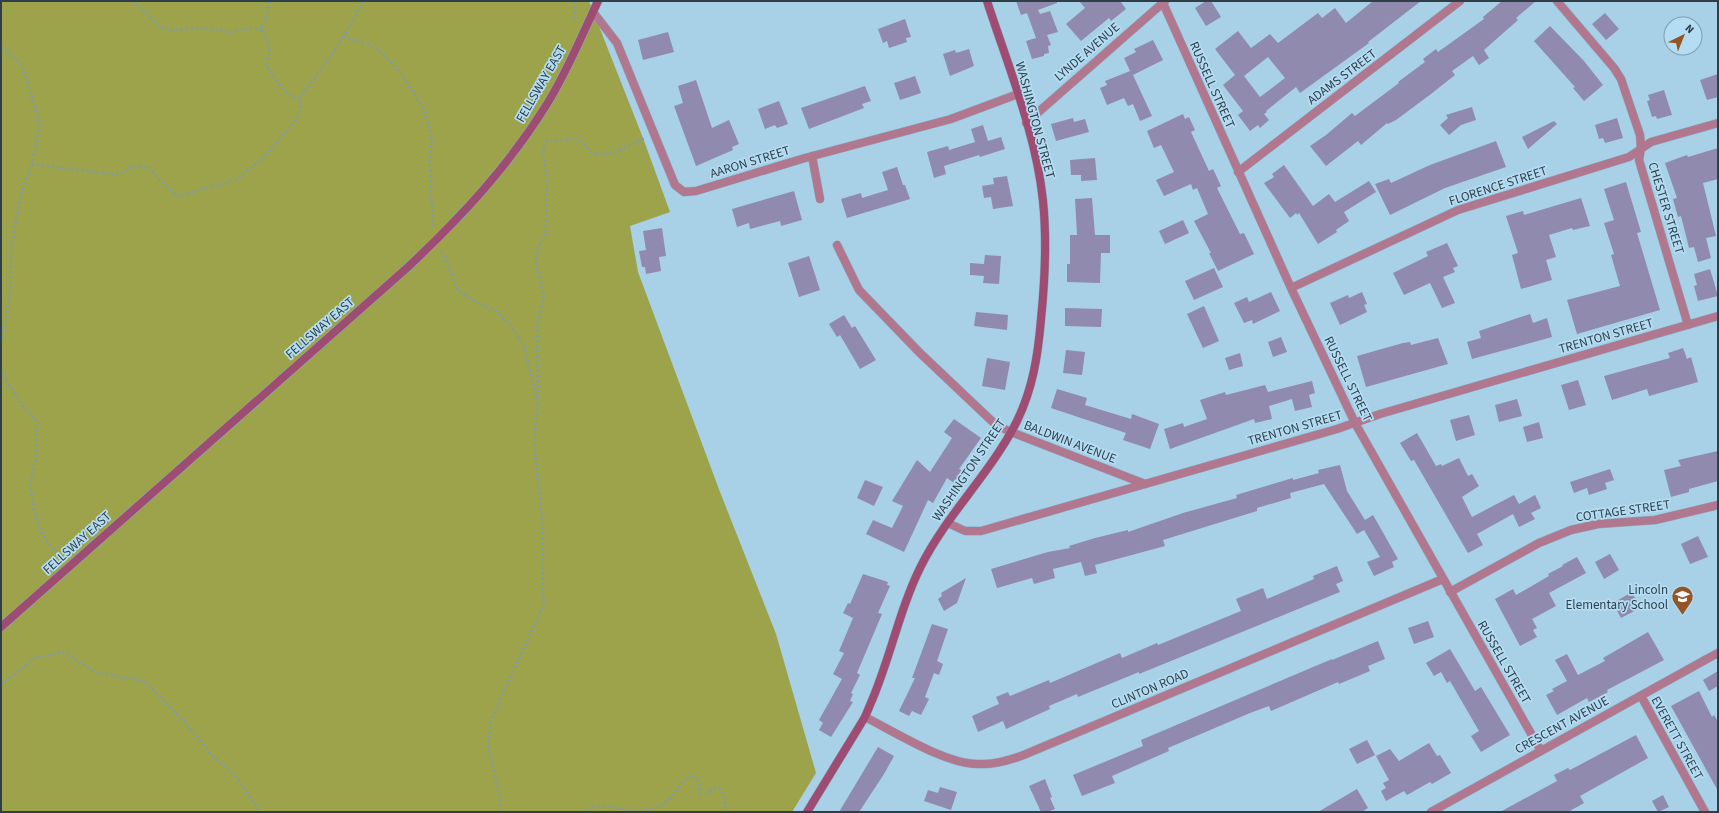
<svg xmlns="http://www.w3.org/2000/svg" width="1719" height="813" viewBox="0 0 1719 813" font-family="'Source Sans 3',sans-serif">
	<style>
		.forest { fill: #9da34a }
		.building { fill: #908aae; fill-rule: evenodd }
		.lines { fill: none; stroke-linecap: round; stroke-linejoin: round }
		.lane-casing { stroke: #8badc1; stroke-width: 9 }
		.street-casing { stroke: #8badc1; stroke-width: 9 }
		.secondary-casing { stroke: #8badc1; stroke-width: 9 }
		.path { stroke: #7c9bad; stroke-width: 2.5; stroke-dasharray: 2 3; stroke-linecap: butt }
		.lane { stroke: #b0778f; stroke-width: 8 }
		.street { stroke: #b0778f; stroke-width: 8 }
		.secondary { stroke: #9f4c73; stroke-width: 8 }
		.labels { text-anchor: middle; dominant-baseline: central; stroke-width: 3.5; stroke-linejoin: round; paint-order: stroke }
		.street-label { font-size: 13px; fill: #2f3f48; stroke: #b4ddf4 }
		.poi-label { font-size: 13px; fill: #2f3f48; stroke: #b4ddf4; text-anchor: end }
	</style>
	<rect width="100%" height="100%" fill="#a8d0e7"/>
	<path class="forest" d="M1 1H589L643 138 670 212 630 226 638 272 720 492 776 634 816 773 792 812H1Z"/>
	<path class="building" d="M1016 1H1057V3L1038 10 1040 14 1050 11 1058 32 1047 35 1051 45 1048 46 1049 53 1044 54V56L1032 59 1026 41 1036 38 1027 13 1021 15Z
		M1079 1H1120L1126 9 1111 21 1109 18 1081 41 1066 24 1085 8Z
		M1206 1H1211L1221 17 1206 26 1195 8Z
		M1373 1H1421L1368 42 1369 43 1300 93 1296 87 1266 111 1267 112 1264 114 1269 120 1260 128 1258 125 1250 131 1238 115 1243 111 1223 85 1235 75 1215 49 1238 31 1251 48 1270 34 1278 43 1318 13 1322 18 1335 8 1346 23ZM1268 57 1285 78 1260 97 1244 76Z
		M1502 1H1536L1516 18 1518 20 1484 50 1489 58 1479 65 1473 56 1452 71 1455 75 1431 94 1396 120 1388 124 1387 123 1361 145 1358 141 1326 166 1310 146 1326 135 1352 113 1355 116 1399 83 1398 82 1425 62 1423 59 1436 49 1438 52 1484 19 1483 17Z
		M1605 13 1619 29 1606 40 1592 24Z
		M905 19 911 37 906 38 907 42 889 48 887 41 883 43 878 29Z
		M1550 26 1584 61 1603 85 1584 101 1573 88 1575 87 1534 41Z
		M668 32 674 52 643 60 638 40Z
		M1153 40 1163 60 1133 75 1152 116 1140 121 1133 104 1128 106 1124 98 1107 105 1100 88 1107 85 1105 81 1130 71 1124 58 1136 52 1134 49Z
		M969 49 974 66 950 76 943 54 955 50 956 53Z
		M1718 74V97L1707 100 1700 80Z
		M915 76 921 93 900 100 894 83Z
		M696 80 712 128 729 120 739 144 732 147 733 150 696 166 674 106 683 103 678 86Z
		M865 86 871 101 862 104 864 108 809 129 801 108Z
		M1664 90 1672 115 1657 119 1656 116 1652 117 1647 101 1650 100 1648 95Z
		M779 101 788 124 777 128 775 125 765 129 758 109Z
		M1472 107 1476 120 1461 125 1449 135 1440 125 1448 118 1446 115Z
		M1183 114 1185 119 1189 117 1195 130 1191 132 1209 171 1213 169 1221 186 1217 188 1240 234 1244 233 1254 254 1218 271 1209 253H1211L1194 221 1208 214 1197 188 1193 190 1191 184 1164 196 1156 180 1174 172 1161 145 1154 148 1147 131Z
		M1073 118 1074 122 1085 119 1089 132 1056 141 1051 124Z
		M1617 118 1623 138 1605 143 1603 138 1599 139 1595 125Z
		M1554 121 1557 124 1528 149 1522 137Z
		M983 125 988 141 1001 137 1005 149 980 157 979 155 944 166 946 174 934 178 927 152 948 146 949 150 975 142 971 129Z
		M1496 141 1506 167 1445 188 1390 215 1375 184 1389 179 1391 183 1430 165Z
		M1718 148V179L1703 183 1716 236 1706 238 1711 258 1698 262 1694 247 1689 248 1681 216 1678 217 1673 199 1677 198 1665 163 1687 155 1688 157Z
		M1095 158 1097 180 1081 181V175H1071L1070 160Z
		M1284 165 1313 206 1329 194 1335 202 1369 181 1376 192 1344 212 1349 221 1336 230 1337 232 1318 244 1299 213 1297 215 1296 213 1290 218 1264 183 1274 177 1272 174Z
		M897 167 903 185H905L910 199 847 218 841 199 861 193 862 198 888 190 882 172Z
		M1007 176 1013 206 993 209 991 197 984 198 982 186 994 184 993 178Z
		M1626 182 1641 232 1637 233 1660 310 1577 334 1567 300 1620 286 1611 255 1614 254 1604 223 1614 220 1604 189Z
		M794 191 802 220 781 226 780 221 750 229 749 223 737 227 732 209Z
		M1092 198 1095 235H1110V253H1101L1100 283 1067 282V264H1070V235H1077L1075 199Z
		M1581 198 1590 226 1573 230 1572 228 1549 235 1556 257 1546 260 1552 280 1521 289 1512 255 1518 253 1506 216 1523 211 1524 215Z
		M1183 220 1189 233 1165 244 1159 231Z
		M662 228 666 256 659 257 661 271 646 274 645 267H642L639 251 646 250 643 231Z
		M1447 243 1458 266 1453 268 1455 272 1443 277 1455 303 1442 308 1430 283 1404 295 1393 273 1428 256 1426 252Z
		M985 255 1001 256 999 284 983 283 984 276 970 275V263L984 264Z
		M809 256 820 290 799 297 788 263Z
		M1214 268 1223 287 1194 300 1185 281Z
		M1710 269 1718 296 1698 301 1694 286 1697 285 1694 274Z
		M1271 292 1280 311 1253 324 1252 320 1244 323 1234 303 1247 297 1249 302Z
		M1362 292 1367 304 1364 305 1367 312 1340 325 1330 303 1348 295 1349 298Z
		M1204 306 1219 341 1203 348 1187 314Z
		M1065 308 1102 309 1101 327 1065 326Z
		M976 312 1008 315 1007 330 974 326Z
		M1530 314 1533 323 1547 318 1552 337 1472 359 1467 342 1481 338 1479 331Z
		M844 315 852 328 855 326 876 360 860 369 840 335 837 337 829 324Z
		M1281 337 1287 352 1273 357 1268 342Z
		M1438 338 1448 364 1366 387 1357 356 1403 343 1410 342 1411 345Z
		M1683 348 1687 359 1691 357 1698 382 1649 396 1647 389 1612 400 1604 376 1670 358 1668 353Z
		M1066 350 1085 352 1082 375 1063 373Z
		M1240 353 1243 366 1229 370 1225 358Z
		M987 358 1010 362 1005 390 982 386Z
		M1578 380 1586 405 1569 410 1561 385Z
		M1312 381 1315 393 1309 395 1312 407 1295 411 1292 399 1269 406 1272 419 1255 423 1254 419 1170 449 1164 429 1183 423 1184 427 1207 419 1200 400 1225 392 1226 395 1265 385 1268 392Z
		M1057 389 1087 398 1085 405 1131 419 1132 414 1159 424 1150 449 1123 440 1126 433 1051 408Z
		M1517 399 1522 416 1499 422 1495 405Z
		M1469 415 1475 435 1456 441 1450 420Z
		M954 419 981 438 959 469 962 470 954 483 947 478 933 503 928 500 904 552 866 534 873 520 892 528 903 506 892 501 917 460 930 472 952 438 944 432Z
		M1539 422 1543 438 1527 442 1523 427Z
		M1417 433 1436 466 1441 464 1442 466 1459 458 1468 476 1472 474 1479 486 1462 497 1472 517 1514 495 1519 504 1535 495 1541 508 1531 513 1535 519 1519 527 1513 514 1477 534 1483 545 1468 553 1414 460 1411 461 1400 443Z
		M1718 451V481L1689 489V492L1671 497 1664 470 1681 466 1678 460Z
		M1340 465 1347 491 1365 520 1373 515 1398 559 1392 562 1394 567 1374 576 1367 562 1380 557 1364 530 1357 534 1324 484 1290 493 1291 498 1257 508V511L1163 540 1165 546 1095 565 1097 573 1085 576 1081 562 1053 569 1055 578 1034 584 1032 578 997 588 991 569 1048 552 1070 548 1069 546 1095 538 1128 530V532L1183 513 1237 498 1236 495 1293 478V480L1319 473 1318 470Z
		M1610 469 1614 480 1605 483 1607 489 1589 495 1587 488 1574 493 1570 482Z
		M865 480 883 487 874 506 857 498Z
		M1698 536 1708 557 1690 564 1681 544Z
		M1610 554 1619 570 1604 579 1595 562Z
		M1577 557 1586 573 1549 593 1556 606 1532 619 1537 628 1533 630 1537 637 1520 646 1495 599 1513 589 1516 595 1549 576 1548 574 1563 566 1562 565Z
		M1337 566 1343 581 1336 584 1340 592 1139 674V672L1078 697 1077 694 1049 706 1050 709 1006 729 1003 721 978 732 972 716 999 704 996 697 1008 692 1010 696 1049 680 1050 683 1120 653 1122 658 1157 643 1158 645 1241 611 1236 599 1263 588 1267 599 1314 579 1313 576Z
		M863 574 888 582 887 585 890 586 878 613 882 614 857 673 860 675 851 693 853 694 850 701 853 702 831 737 819 730 823 723 819 720 842 679 833 674 844 653 839 651 853 618 843 613 848 603 850 604Z
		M966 578 957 603 944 611 938 599 942 596 941 593Z
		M1632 592 1640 608 1621 618 1613 603Z
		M1428 621 1434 637 1414 644 1408 628Z
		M932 624 948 629 937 661 943 664 939 675 934 673 925 697 929 699 921 715 912 711 909 716 899 711 915 678H912Z
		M1648 632 1664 660 1607 690 1608 692 1589 702 1587 698 1557 715 1546 695 1554 691 1552 689 1567 681 1555 660 1567 654 1578 675 1605 661 1603 658Z
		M1378 641 1385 659 1368 666 1370 671 1339 684 1338 682 1271 711 1269 706 1250 713 1168 748 1169 751 1112 776 1115 783 1082 796 1073 775 1143 746 1141 740 1332 659V660Z
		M1450 649 1475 691 1481 687 1510 735 1481 752 1471 736 1479 731 1450 681 1447 683 1441 672 1434 676 1426 663Z
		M1718 671V686L1709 691 1703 680Z
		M1699 691 1712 717 1714 715 1718 722V791L1671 706Z
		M1636 735 1648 758 1580 796 1584 803 1568 812H1500L1557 781 1554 775 1568 768 1570 770Z
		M1367 740 1375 755 1357 764 1349 749Z
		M1429 743 1437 756 1440 755 1451 773 1432 784 1430 782 1407 795 1404 791 1386 801 1381 791 1386 788 1383 783 1389 780 1376 756 1390 749 1399 761Z
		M878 747 894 756 884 774 859 812H839Z
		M1045 779 1052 797 1050 798 1055 809 1047 812H1041L1029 786Z
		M940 787 957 792 951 810 924 801 928 790 938 793Z
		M1357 789 1368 808 1362 812H1318Z
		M1663 795 1669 807 1658 812 1652 801Z"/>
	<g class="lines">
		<defs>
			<path id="lane" d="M1705 660 1718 653"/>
			<path id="street" d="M1557 1 1614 68 1621 79 1640 135 1641 148 1639 160 1688 325
				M1163 3 1291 288 1355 423 1541 751
				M593 12 617 43 675 185 684 192 696 191 805 158 951 119 1018 94
				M1026 123 1165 1
				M812 156 820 199
				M1238 172 1460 1
				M837 245 859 290 920 353 996 425 1011 432 1145 484
				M1291 288 1458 210 1629 157 1651 142 1718 123
				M948 523 965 531H981L1337 429 1380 414 1718 316
				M1450 592 1539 543 1571 530 1598 524 1655 520 1718 505
				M1641 696 1705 812
				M865 717C895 732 945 764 978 764 995 765 1011 760 1026 754L1443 579
				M1431 812 1705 660"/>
			<path id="secondary" d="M1 627 408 267C461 217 508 167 547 104 567 72 582 35 598 1
				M807 812 865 717 870 705C890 660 899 610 921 566 947 514 991 473 1017 421 1033 388 1038 355 1041 319 1045 280 1047 240 1043 201 1036 133 1008 66 987 1"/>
		</defs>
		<use href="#lane" class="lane-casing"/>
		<use href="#street" class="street-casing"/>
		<use href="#secondary" class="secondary-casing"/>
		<path class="path" d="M131 1 137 5 161 27 172 30 203 28 231 32 251 28 262 30
			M270 1 262 30 270 47 266 65 279 84 289 95 299 98C323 68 346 36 363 1
			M575 1V22
			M343 37 366 43 377 49 390 61 402 74 421 105 429 125 432 142 429 159 431 173 430 189 433 213 432 228
			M1 47 22 64 40 125 32 164 21 195 11 247 10 289 6 322 1 339
			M32 164 118 175 133 166 150 168 160 180 178 196 235 180 262 159 298 118 301 108 299 98
			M441 251 447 263 458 290 479 304 496 311 511 326 524 346 538 404 534 443 542 518 543 594 544 604 491 720 488 746 500 797 501 812
			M1 371 21 404 37 421 36 458 30 484 34 509 42 534 61 560
			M538 397 537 326 544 295 536 263 537 250 545 236 546 230 547 179 543 152 545 143C549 139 553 140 559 141 564 141 570 138 574 138 584 140 588 153 597 154 615 155 629 145 645 138
			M1 683 11 677 35 658 65 652 94 672 144 681 184 721 211 754 239 780 260 812
			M584 812C600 799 620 811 637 811 644 811 653 809 659 806 664 804 669 800 673 795 677 790 692 765 699 781 701 785 700 787 699 790L701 794C708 794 712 789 719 788L724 796 726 812"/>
		<use href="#lane" class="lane"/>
		<use href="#street" class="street"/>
		<use href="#secondary" class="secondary"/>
	</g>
	<defs>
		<symbol id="school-pin" viewBox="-11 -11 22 30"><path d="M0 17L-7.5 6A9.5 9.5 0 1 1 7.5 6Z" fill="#965323" stroke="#b4ddf4"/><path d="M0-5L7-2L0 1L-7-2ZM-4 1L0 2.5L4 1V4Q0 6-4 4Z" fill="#fff"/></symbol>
	</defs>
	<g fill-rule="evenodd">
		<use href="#school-pin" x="1670" y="584" width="25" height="34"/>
	</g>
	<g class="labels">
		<g class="street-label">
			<text transform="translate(1087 52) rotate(-41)">LYNDE AVENUE</text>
			<text transform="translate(1342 77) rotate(-37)">ADAMS STREET</text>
			<text transform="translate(541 84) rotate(-60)">FELLSWAY EAST</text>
			<text transform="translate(1212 85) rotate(66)">RUSSELL STREET</text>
			<text transform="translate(1035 120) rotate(75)">WASHINGTON STREET</text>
			<text transform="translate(750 162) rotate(-17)">AARON STREET</text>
			<text transform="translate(1498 186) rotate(-18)">FLORENCE STREET</text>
			<text transform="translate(1666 208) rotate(73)">CHESTER STREET</text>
			<text transform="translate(320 328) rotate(-41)">FELLSWAY EAST</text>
			<text transform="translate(1606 336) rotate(-16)">TRENTON STREET</text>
			<text transform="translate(1348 379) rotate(64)">RUSSELL STREET</text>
			<text transform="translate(1295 428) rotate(-16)">TRENTON STREET</text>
			<text transform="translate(1070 442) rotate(21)">BALDWIN AVENUE</text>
			<text transform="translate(969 470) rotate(-56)">WASHINGTON STREET</text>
			<text transform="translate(1623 511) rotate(-8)">COTTAGE STREET</text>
			<text transform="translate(77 543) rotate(-42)">FELLSWAY EAST</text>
			<text transform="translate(1504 662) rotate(60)">RUSSELL STREET</text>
			<text transform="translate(1150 689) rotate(-23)">CLINTON ROAD</text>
			<text transform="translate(1562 725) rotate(-29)">CRESCENT AVENUE</text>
			<text transform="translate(1677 738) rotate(61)">EVERETT STREET</text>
		</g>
		<g class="poi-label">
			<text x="1668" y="590">Lincoln<tspan x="1668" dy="15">Elementary School</tspan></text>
		</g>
	</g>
	<rect width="1719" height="813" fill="none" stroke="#2f3f48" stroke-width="4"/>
	<g transform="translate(1683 36) rotate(43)"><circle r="19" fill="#b4ddf4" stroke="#7f9eaf"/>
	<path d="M0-3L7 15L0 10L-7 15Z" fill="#965323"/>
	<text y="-6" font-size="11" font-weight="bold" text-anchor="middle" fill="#2f3f48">N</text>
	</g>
</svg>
